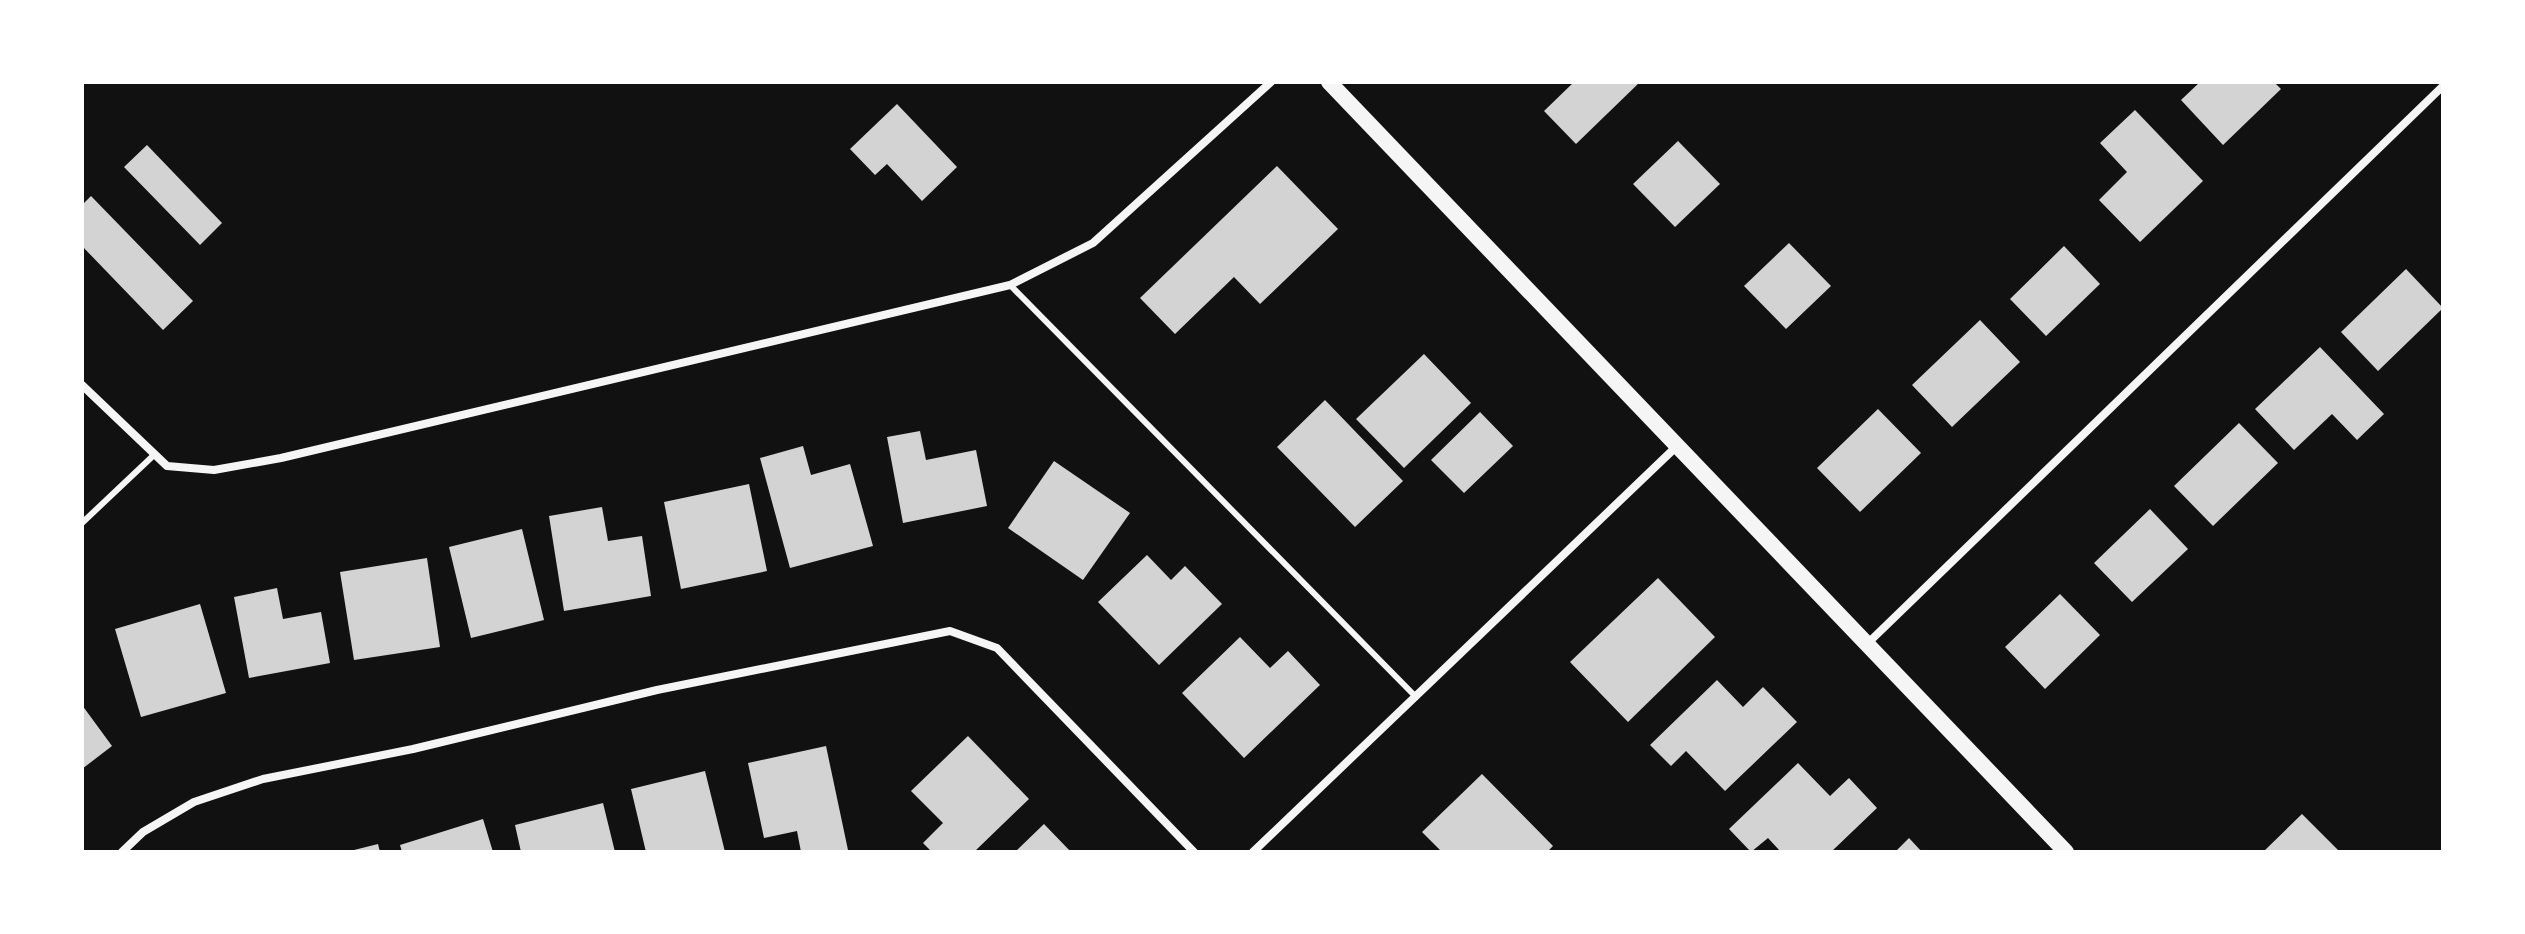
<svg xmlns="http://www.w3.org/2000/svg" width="2525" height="934" viewBox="0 0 2525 934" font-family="'PT Sans Narrow',sans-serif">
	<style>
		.building { fill: #d3d3d3 }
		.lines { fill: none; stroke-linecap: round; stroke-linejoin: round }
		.service { stroke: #f5f5f5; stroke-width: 6 }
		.minor { stroke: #f5f5f5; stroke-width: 8 }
		.secondary { stroke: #f5f5f5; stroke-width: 16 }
	</style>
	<rect width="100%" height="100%" fill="#111"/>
	<path class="building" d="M1574 82H1640L1576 144 1544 111Z
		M2200 82H2274L2281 89 2223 145 2181 100Z
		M897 104 957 167 922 201 887 164 875 175 850 149Z
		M2135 110 2203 181 2140 242 2099 200 2127 172 2100 143Z
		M1678 141 1720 184 1675 227 1633 184Z
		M147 145 222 223 200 245 124 167Z
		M1277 166 1338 229 1260 304 1234 277 1175 334 1140 298Z
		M91 196 193 301 163 330 82 246V205Z
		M1789 243 1831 286 1786 329 1744 286Z
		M2064 246 2100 284 2046 336 2010 299Z
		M2406 269 2443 308 2378 371 2341 332Z
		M1980 320 2020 362 1952 427 1912 385Z
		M2320 347 2384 414 2357 440 2332 414 2294 450 2255 409Z
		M1424 354 1471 403 1404 468 1356 419Z
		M1325 400 1403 481 1355 527 1277 447Z
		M1878 409 1921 453 1860 512 1817 468Z
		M1480 412 1513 446 1464 493 1431 460Z
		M2239 423 2278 463 2213 526 2174 486Z
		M920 431 926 460 976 450 987 506 903 523 887 437Z
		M803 446 811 475 850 464 873 546 790 568 760 458Z
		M1054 461 1130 513 1083 580 1008 528Z
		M749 484 767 571 681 589 664 502Z
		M602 507 608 541 642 536 651 596 564 611 549 516Z
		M2150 509 2188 549 2132 602 2094 563Z
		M522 529 544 620 471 638 449 547Z
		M1147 555 1171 580 1185 566 1222 604 1159 665 1098 602Z
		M427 558 440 647 354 660 340 572Z
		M1658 578 1715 637 1628 722 1570 662Z
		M277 588 283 619 321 612 330 663 249 678 234 597Z
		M2060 594 2100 635 2045 689 2005 647Z
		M200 604 226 693 141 717 115 629Z
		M1240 637 1270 668 1288 651 1320 685 1244 758 1182 693Z
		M1717 680 1743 707 1763 687 1797 722 1725 791 1686 751 1671 766 1650 745Z
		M82 705 112 746 82 769Z
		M968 736 1029 799 974 852H932L923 843 943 823 911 791Z
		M826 746 848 850 801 852 797 831 764 838 748 763Z
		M1798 763 1830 796 1849 778 1877 808 1831 852H1781L1768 838 1751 852 1729 829Z
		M705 771 725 852H646L631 789Z
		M1482 774 1553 846 1547 852H1442L1422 832Z
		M603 803 615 852H521L515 825Z
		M2302 814 2338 850 2336 852H2263Z
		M483 819 493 852H402L400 845Z
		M1044 824 1071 852H1015Z
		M1909 838 1922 852H1895Z
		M378 844 380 852H350V851Z"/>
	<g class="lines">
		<path class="service" d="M1010 285 1416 697
			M82 523 155 454"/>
		<path class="minor" d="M82 385 167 466 214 470 281 458 1010 285 1093 243 1271 82
			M1867 644 2443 86
			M122 852 143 832 194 802 263 779 413 749 657 690 950 631 997 648 1194 852
			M1253 852 1677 446"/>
		<path class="secondary" d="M1329 82 2066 852"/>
	</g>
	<rect width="2525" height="934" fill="none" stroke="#ffffff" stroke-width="168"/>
</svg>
